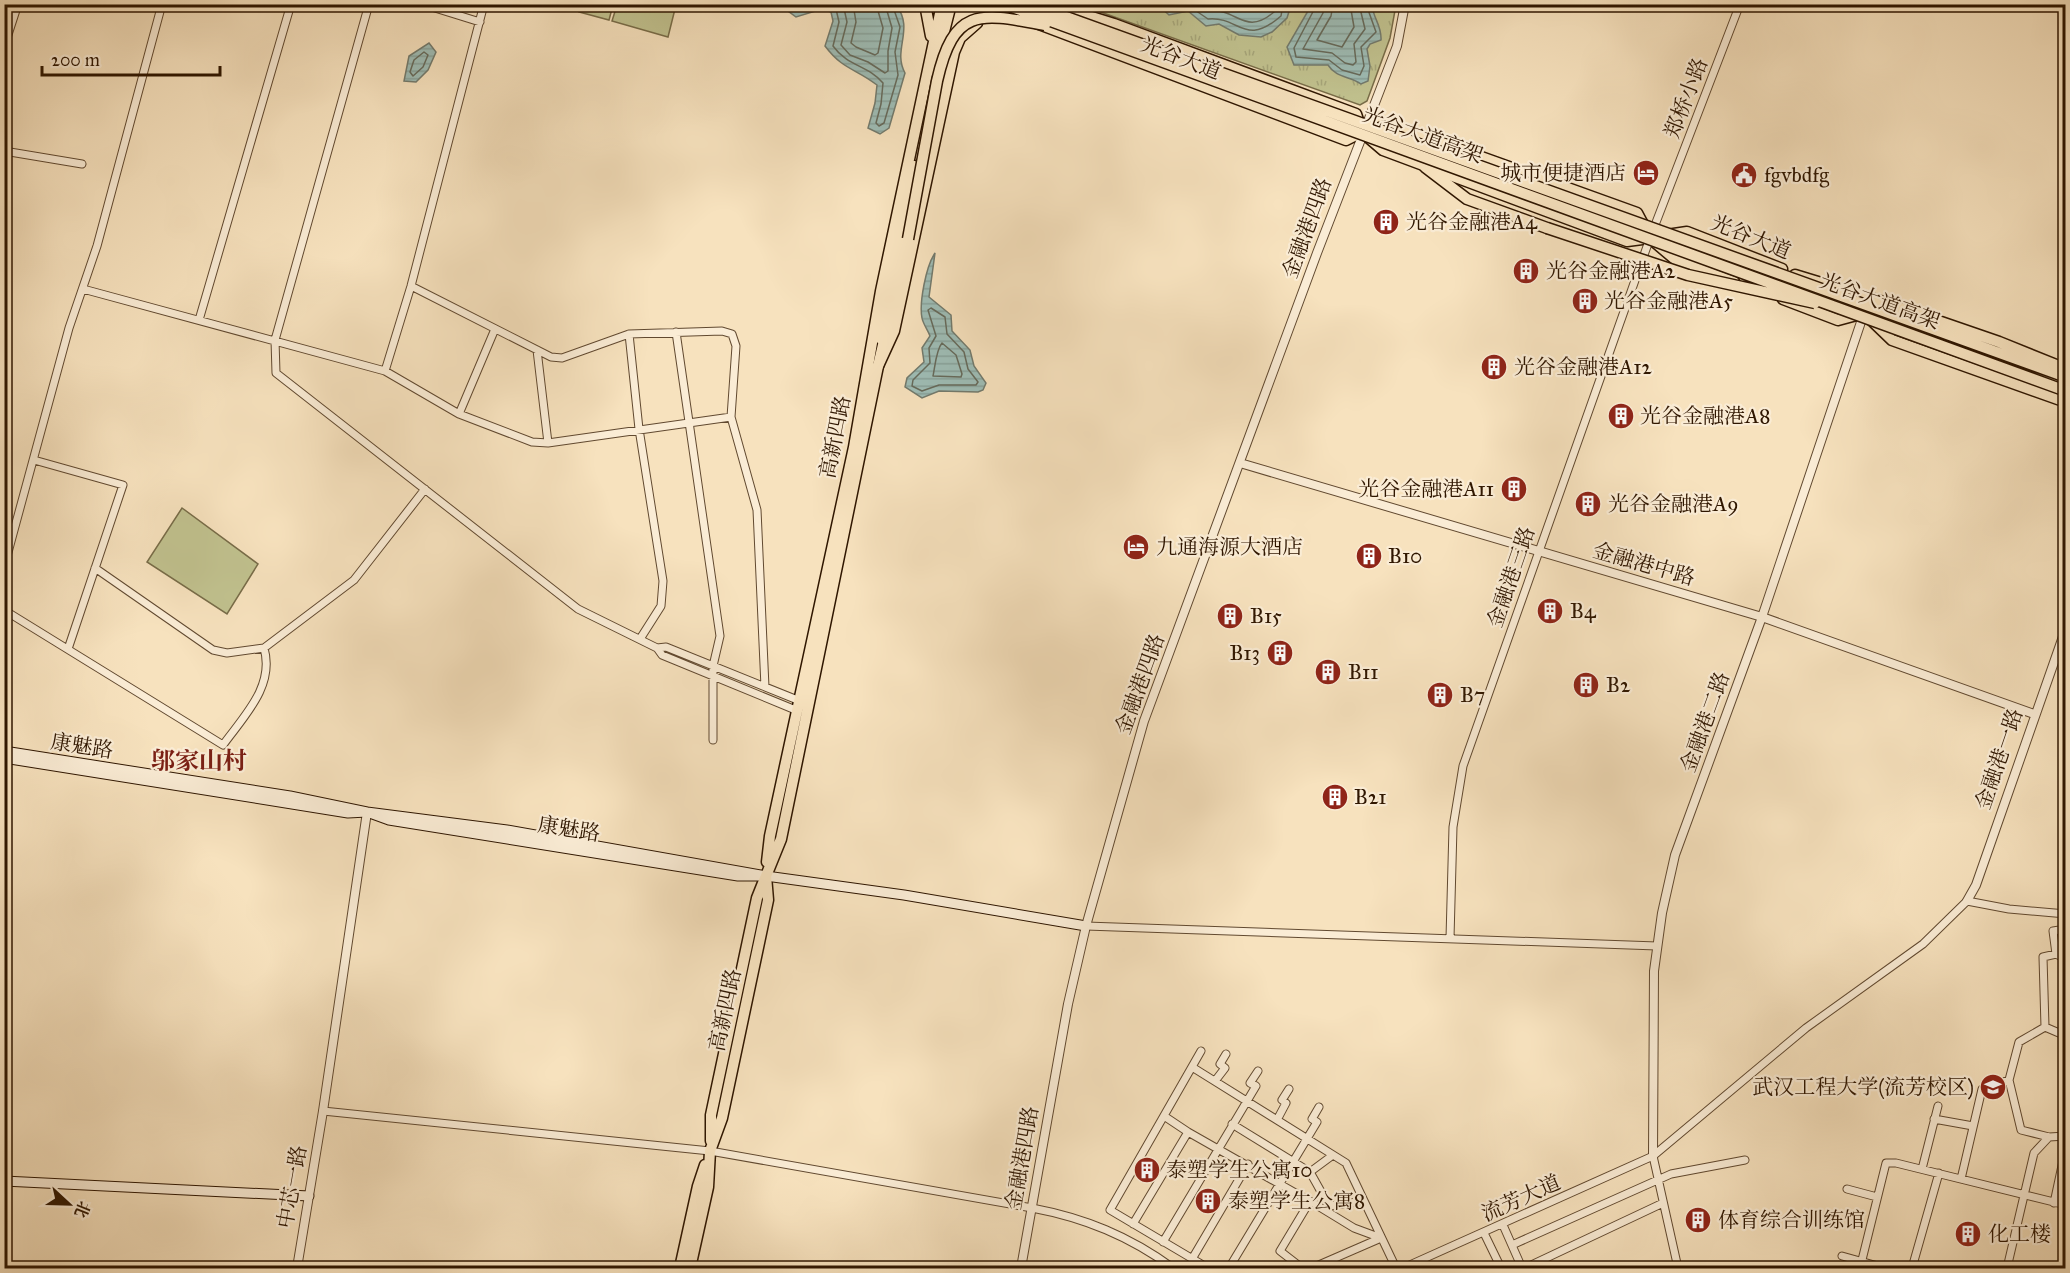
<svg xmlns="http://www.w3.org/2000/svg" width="2070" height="1273" viewBox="0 0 2070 1273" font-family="'IM FELL Great Primer','Noto Serif SC',serif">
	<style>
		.grass { fill: url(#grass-tufts); stroke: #786c48; stroke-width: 1.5 }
		.pitch { fill: #c1c28f; stroke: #786c48; stroke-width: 1.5 }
		.water { fill: url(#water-rules); stroke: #727a6d; stroke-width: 1.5 }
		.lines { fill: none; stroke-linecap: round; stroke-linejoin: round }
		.shore { stroke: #666a5b; stroke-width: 1.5 }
		.minor-casing { stroke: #614930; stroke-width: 9 }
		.tertiary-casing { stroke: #614930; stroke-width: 10 }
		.secondary-casing { stroke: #2f1600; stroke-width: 11 }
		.primary-casing { stroke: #2f1600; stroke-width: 13 }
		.trunk-casing { stroke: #2f1600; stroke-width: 13 }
		.minor { stroke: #faecd5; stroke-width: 7 }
		.tertiary { stroke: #faecd5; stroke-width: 8 }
		.secondary { stroke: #faecd5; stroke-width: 9 }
		.primary { stroke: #f7e2be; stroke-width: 10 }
		.trunk { stroke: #f7e2be; stroke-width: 10 }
		.trunk-bridge-casing { stroke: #2f1600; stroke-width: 13; stroke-linecap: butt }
		.trunk-bridge { stroke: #f7e2be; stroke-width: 10 }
		.labels { text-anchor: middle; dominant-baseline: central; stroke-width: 4.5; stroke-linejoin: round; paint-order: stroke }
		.street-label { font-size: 21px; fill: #2f1600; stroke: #faecd5 }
		.poi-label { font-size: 21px; fill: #2f1600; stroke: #faecd5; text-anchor: start }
		.quarter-label { font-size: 24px; font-weight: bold; fill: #7a1f14; stroke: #faecd5 }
	</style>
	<defs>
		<pattern id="grass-tufts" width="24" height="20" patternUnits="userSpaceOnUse" patternTransform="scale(1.5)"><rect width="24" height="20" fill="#c1c28f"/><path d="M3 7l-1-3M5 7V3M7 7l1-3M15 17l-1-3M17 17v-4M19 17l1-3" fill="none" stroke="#a6a67a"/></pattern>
		<pattern id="water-rules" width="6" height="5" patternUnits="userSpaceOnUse" patternTransform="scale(1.5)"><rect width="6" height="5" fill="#9ebdb6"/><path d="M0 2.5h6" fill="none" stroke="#88a29b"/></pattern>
	</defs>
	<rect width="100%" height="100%" fill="#f7e2be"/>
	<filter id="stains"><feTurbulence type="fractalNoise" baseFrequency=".00333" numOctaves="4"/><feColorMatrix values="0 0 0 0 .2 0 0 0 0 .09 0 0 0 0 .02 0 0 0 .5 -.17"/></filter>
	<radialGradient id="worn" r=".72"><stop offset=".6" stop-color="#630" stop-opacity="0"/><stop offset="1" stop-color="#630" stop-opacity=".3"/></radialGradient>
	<path class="grass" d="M1081 5H1396L1390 38 1367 101 1360 105Z"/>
	<path class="pitch" d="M581 5H613L609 20 579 12Z
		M617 5H676L668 37 612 21Z
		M182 508 258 564 227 614 147 562Z"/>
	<path class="water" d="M1312 4 1372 5C1373 18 1382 26 1381 40L1370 44 1367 49 1370 66 1368 81 1361 84C1350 76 1336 78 1328 65H1294L1287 47Z
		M788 5H896C915 29 892 50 905 73L889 128 880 134 868 128 875 103 877 85C855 68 843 70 825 46L833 21 831 12 822 9 796 17 788 11Z
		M1158 5H1291L1287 18 1272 32 1261 37 1239 35 1219 24 1206 26 1188 11 1169 15Z
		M429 43 436 52 428 70 416 82 404 81 409 56Z
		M935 253 929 297 951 315 952 331 970 350 974 366 986 383 983 390 978 392 939 391 922 398 905 387 907 378 924 362 922 348 930 336C928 330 923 324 922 318 919 303 926 266 935 253Z"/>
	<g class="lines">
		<path class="shore" d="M829 4 836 9 839 22 833 46C848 67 868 65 883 83L881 104 876 123 879 126 884 123 898 75 895 52 900 27 892 4
			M843 4 847 22 841 45 850 55 868 62 885 73 888 71V51L892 28 885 4
			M853 4 856 22 851 43 856 47 875 55 878 53 883 28 876 4
			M1167 4 1172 8 1189 6 1208 19C1240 16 1244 48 1281 16L1283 4
			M1201 4 1210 11C1237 8 1245 37 1274 12L1275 4
			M1317 4 1294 48 1296 57 1329 60 1342 70 1360 75 1364 66 1361 47 1376 32 1366 4
			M1324 4 1323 13 1303 49 1332 53 1345 63 1353 65 1356 62 1354 44 1365 29 1359 4
			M1333 4 1331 16 1317 40 1342 47 1354 27 1350 4
			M424 52 428 55 423 67 413 76 410 72 414 60Z
			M931 308 945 317 947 334 964 352 968 369 978 382 976 385H939L922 391 912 386 913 380 930 363 929 348 936 336 928 310Z
			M942 343 956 355 962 374 961 377 933 376C935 367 936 350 942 343Z"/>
		<defs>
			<path id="minor" d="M369 4 275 340 276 373 578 609 657 648 666 647 800 701
				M422 4 480 22
				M4 47 18 4
				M4 151 82 164
				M411 286 551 357 562 358 629 334 722 331 732 334 736 346 731 417 757 510 765 687
				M83 289 385 371 459 414 532 442 548 443 731 417
				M199 320 291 4
				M676 332 720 636 713 666V740
				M629 334 639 429 663 581 661 606 640 639
				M537 350 548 443
				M385 371 411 286 484 4
				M459 414 495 329
				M34 460 123 485 68 649
				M4 567 69 328 97 246 162 4
				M95 568 213 650 227 653 264 648 354 580 425 489
				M4 610 223 745C244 716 275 686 264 648
				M657 648 662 655 798 711
				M1086 926 1657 946
				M1450 938 1453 827 1463 766 1650 238 1740 4
				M2056 954 2053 931 2066 929
				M2045 1027 2019 1042 2009 1080 2021 1130 2049 1137 2066 1136
				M2045 1027 2043 957 2056 954 2066 959
				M2045 1027 2066 1036
				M1201 1051 1110 1210 1208 1268
				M1192 1067 1346 1163 1396 1268
				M1215 1081 1225 1068 1220 1064 1226 1054
				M323 1111 710 1151 1032 1208C1085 1218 1129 1236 1173 1268
				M1164 1116 1188 1132 1313 1203 1354 1228 1381 1238
				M1934 1119 1973 1126
				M1277 1120 1286 1103 1282 1100 1289 1089
				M1232 1124 1310 1172 1329 1206 1364 1201
				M1653 1156 1678 1268
				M1922 1169 1938 1106
				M1310 1172 1333 1155
				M1961 1179 1982 1089 2009 1080
				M1847 1189 1877 1197
				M2054 1203 2066 1147
				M1133 1224 1188 1132
				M1503 1225 1522 1268
				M1484 1233 1501 1268
				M1163 1242 1256 1086 1250 1083 1258 1071
				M1512 1245 1671 1174 1745 1160
				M1842 1256 1885 1268
				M1192 1259 1248 1164
				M1229 1268 1317 1122 1312 1119 1319 1107
				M1302 1268 1280 1251 1310 1201
				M1312 1268 1381 1238
				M1403 1268 1653 1156 1806 1028 1923 944 1967 901 2009 909 2066 914
				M1525 1268 1663 1203
				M1860 1268 1886 1163H1896L2066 1205
				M1912 1268 1939 1173
				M2007 1268 2034 1153 2049 1137"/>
			<path id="tertiary" d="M1240 463 1762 617 2034 714
				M1967 901 1976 885 2066 628
				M1653 1156 1654 971 1662 913 1675 855 1762 617 1864 313
				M297 1268 323 1111 367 812
				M1021 1268 1068 1004 1086 926 1144 721 1317 253 1397 46 1405 4"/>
			<path id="secondary" d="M4 751 290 796 367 812 348 813 4 758
				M367 812 507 830 766 876H738L389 820Z
				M766 876 904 895 1086 926
				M4 1181 309 1196"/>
			<path id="primary" d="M925 4 931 36
				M986 4 1346 140 1362 132 1392 125 1637 213 1645 228
				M1050 4 1114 24 1356 114 1362 132 1383 150 1627 241 1650 238 1676 260 1734 282
				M934 71 951 4
				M1667 235 1687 232 1782 269
				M1783 299 1838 320 1864 313 1892 340 2066 402
				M1851 299 1864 313H1886
				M881 339 914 166
				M767 862 770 836 854 447 881 291 942 4
				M711 1141V1115L757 898 765 878
				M680 1268 698 1186 705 1165
				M690 1268 708 1187 710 1151 722 1118 768 900 766 876 781 839 878 366 894 331 954 52 960 38 977 23"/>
			<path id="trunk" d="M1425 167 1467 199 1547 228
				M1795 275 1877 300
				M878 366 908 239"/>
		</defs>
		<use href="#minor" class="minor-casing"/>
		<use href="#tertiary" class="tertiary-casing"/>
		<use href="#secondary" class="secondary-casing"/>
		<use href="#primary" class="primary-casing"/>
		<use href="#trunk" class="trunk-casing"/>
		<use href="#minor" class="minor"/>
		<use href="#tertiary" class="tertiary"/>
		<use href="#secondary" class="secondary"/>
		<use href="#primary" class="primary"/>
		<use href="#trunk" class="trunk"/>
		<defs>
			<path id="trunk-bridge" d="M1004 4 2066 391
				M1030 4 2066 377
				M1547 228 1688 275 1815 303
				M908 239 937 81C954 6 980 13 1045 25
				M1877 300 1999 342 2066 369"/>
		</defs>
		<use href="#trunk-bridge" class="trunk-bridge-casing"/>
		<use href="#trunk-bridge" class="trunk-bridge"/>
	</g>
	<defs>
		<symbol id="hotel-disc" viewBox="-11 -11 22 22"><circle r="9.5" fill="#8f2418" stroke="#faecd5"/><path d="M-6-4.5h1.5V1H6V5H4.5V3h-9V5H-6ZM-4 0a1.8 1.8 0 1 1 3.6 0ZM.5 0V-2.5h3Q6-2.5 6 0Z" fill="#fff"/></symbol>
		<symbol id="civic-disc" viewBox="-11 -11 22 22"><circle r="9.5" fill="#8f2418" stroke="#faecd5"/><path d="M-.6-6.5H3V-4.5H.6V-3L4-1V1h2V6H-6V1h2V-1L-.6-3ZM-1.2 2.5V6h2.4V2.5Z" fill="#fff"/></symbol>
		<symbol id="building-disc" viewBox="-11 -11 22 22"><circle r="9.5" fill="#8f2418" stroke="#faecd5"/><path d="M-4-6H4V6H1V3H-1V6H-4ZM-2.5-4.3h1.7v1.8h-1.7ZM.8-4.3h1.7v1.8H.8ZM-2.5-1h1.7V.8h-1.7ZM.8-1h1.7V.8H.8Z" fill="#fff"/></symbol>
		<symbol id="university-disc" viewBox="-11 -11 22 22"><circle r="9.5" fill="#8f2418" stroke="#faecd5"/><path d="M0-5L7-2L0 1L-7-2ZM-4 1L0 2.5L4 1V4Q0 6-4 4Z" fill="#fff"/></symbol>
	</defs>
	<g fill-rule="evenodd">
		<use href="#hotel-disc" x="1631" y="158" width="30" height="30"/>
		<use href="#civic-disc" x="1729" y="160" width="30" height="30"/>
		<use href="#building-disc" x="1371" y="207" width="30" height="30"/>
		<use href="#building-disc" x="1511" y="256" width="30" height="30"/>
		<use href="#building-disc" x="1570" y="286" width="30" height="30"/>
		<use href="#building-disc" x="1479" y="352" width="30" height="30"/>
		<use href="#building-disc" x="1606" y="401" width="30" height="30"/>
		<use href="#building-disc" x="1499" y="474" width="30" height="30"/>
		<use href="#building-disc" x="1573" y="489" width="30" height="30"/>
		<use href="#hotel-disc" x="1121" y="532" width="30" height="30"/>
		<use href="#building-disc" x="1354" y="541" width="30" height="30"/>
		<use href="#building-disc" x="1535" y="596" width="30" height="30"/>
		<use href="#building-disc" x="1215" y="601" width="30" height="30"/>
		<use href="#building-disc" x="1265" y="638" width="30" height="30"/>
		<use href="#building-disc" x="1313" y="657" width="30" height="30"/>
		<use href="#building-disc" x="1571" y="670" width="30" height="30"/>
		<use href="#building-disc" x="1425" y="680" width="30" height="30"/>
		<use href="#building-disc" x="1320" y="782" width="30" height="30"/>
		<use href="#university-disc" x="1978" y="1072" width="30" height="30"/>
		<use href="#building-disc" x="1132" y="1155" width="30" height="30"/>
		<use href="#building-disc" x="1193" y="1186" width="30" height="30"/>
		<use href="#building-disc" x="1683" y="1205" width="30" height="30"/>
		<use href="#building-disc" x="1953" y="1219" width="30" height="30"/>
	</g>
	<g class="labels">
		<g class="street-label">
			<text transform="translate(1181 58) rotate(21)">光谷大道</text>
			<text transform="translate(1686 98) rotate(-69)">郑桥小路</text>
			<text transform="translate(1423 135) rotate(20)">光谷大道高架</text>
			<text transform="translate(1307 228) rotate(-70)">金融港四路</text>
			<text transform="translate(1751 237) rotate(22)">光谷大道</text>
			<text transform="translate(1880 301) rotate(20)">光谷大道高架</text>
			<text transform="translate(835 437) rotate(-79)">高新四路</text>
			<text transform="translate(1644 564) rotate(16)">金融港中路</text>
			<text transform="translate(1511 577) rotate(-71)">金融港三路</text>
			<text transform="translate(1140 684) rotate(-70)">金融港四路</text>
			<text transform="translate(1705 722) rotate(-70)">金融港二路</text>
			<text transform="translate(82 746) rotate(9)">康魅路</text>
			<text transform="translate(1999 759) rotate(-71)">金融港一路</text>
			<text transform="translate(569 829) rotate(9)">康魅路</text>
			<text transform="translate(725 1010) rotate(-78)">高新四路</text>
			<text transform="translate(1022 1158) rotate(-80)">金融港四路</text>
			<text transform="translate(292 1187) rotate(-80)">中芯一路</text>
			<text transform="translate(1521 1198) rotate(-24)">流芳大道</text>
		</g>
		<g class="poi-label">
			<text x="1626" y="173" text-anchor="end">城市便捷酒店</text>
			<text x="1764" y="175">fgvbdfg</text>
			<text x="1406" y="222">光谷金融港A4</text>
			<text x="1546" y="271">光谷金融港A2</text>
			<text x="1604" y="301">光谷金融港A5</text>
			<text x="1514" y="367">光谷金融港A12</text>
			<text x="1640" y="416">光谷金融港A8</text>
			<text x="1494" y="489" text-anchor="end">光谷金融港A11</text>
			<text x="1608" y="504">光谷金融港A9</text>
			<text x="1156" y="547">九通海源大酒店</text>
			<text x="1388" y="556">B10</text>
			<text x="1570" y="611">B4</text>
			<text x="1250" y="616">B15</text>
			<text x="1260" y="653" text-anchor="end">B13</text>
			<text x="1348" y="672">B11</text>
			<text x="1606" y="685">B2</text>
			<text x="1460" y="695">B7</text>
			<text x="1354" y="797">B21</text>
			<text x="1974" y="1087" text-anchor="end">武汉工程大学(流芳校区)</text>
			<text x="1166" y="1170">泰塑学生公寓10</text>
			<text x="1228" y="1201">泰塑学生公寓8</text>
			<text x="1718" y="1220">体育综合训练馆</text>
			<text x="1988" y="1234">化工楼</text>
		</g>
		<g class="quarter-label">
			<text x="199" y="761">邬家山村</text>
		</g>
	</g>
	<rect width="2070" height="1273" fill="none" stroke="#f7e2be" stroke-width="24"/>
	<rect x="6" y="6" width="2058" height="1261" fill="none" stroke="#2f1600" stroke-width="3"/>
	<rect x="12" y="12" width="2046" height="1249" fill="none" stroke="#2f1600" stroke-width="1.5"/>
	<g transform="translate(69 1204) rotate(112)" stroke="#faecd5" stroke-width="4.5" paint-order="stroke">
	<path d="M0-4.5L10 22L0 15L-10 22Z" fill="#2f1600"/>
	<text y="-9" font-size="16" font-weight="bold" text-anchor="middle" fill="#2f1600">北</text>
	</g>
	<path d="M42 66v9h178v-9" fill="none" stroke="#2f1600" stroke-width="3"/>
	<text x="51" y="66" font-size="18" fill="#2f1600" stroke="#faecd5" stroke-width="4.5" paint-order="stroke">200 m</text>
	<rect width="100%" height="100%" filter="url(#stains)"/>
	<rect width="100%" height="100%" fill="url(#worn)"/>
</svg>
